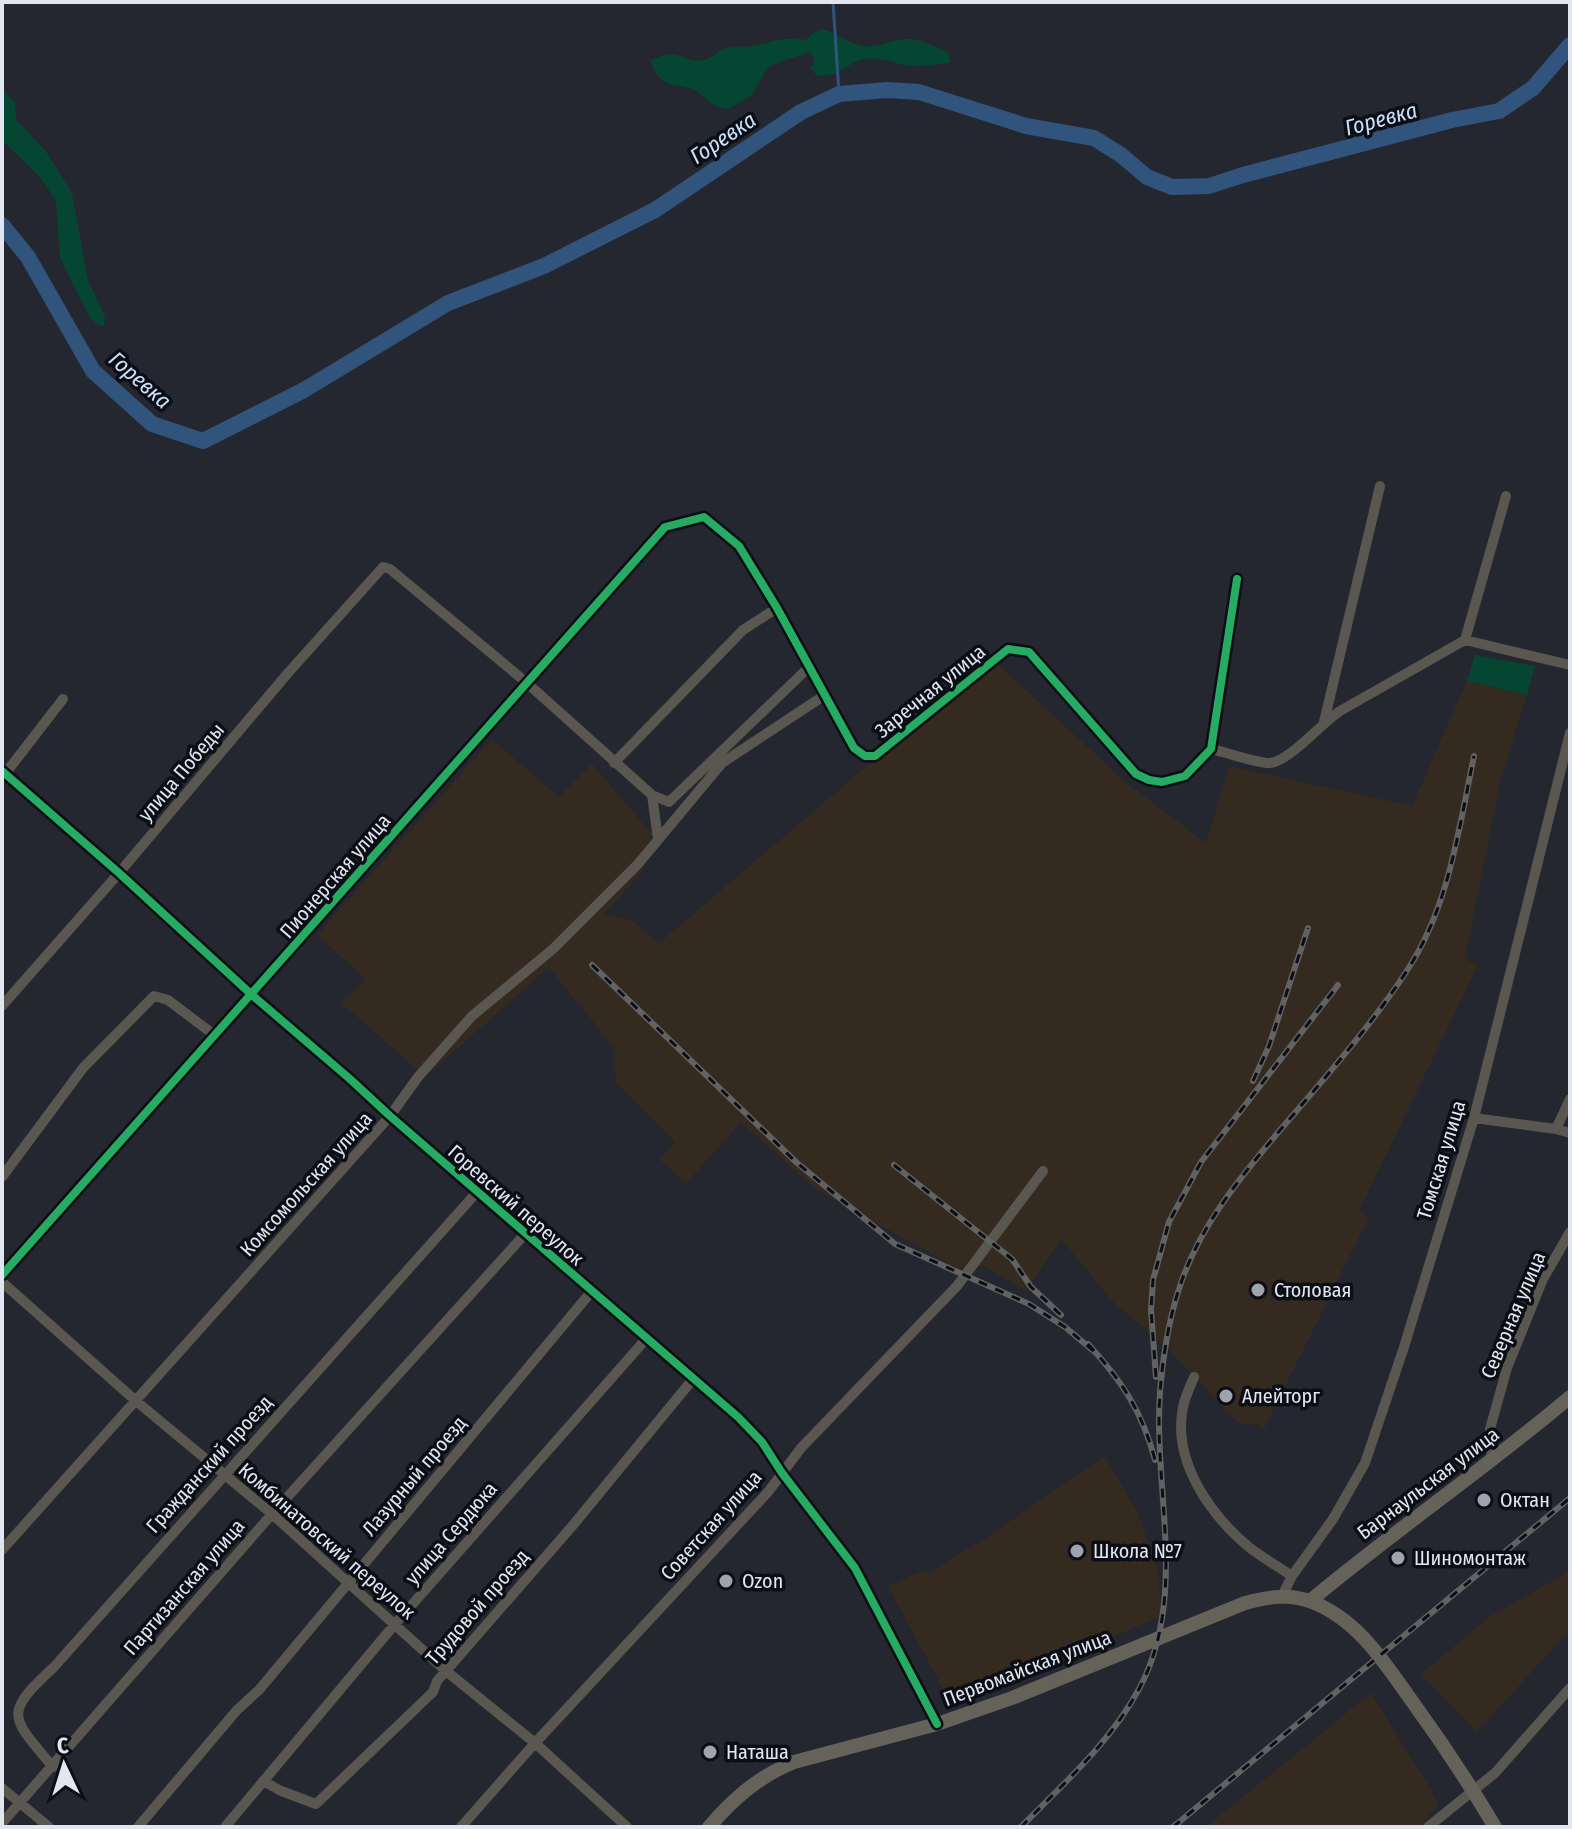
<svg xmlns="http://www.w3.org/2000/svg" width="1572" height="1829" viewBox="0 0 1572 1829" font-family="'Fira Sans Condensed',sans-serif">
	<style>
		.industrial { fill: #342a1f }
		.education { fill: #342a20 }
		.green { fill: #054633 }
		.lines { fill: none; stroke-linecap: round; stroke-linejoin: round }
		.stream { stroke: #30547c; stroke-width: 3 }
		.river { stroke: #30547c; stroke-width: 16 }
		.street { stroke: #5a5751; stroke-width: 10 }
		.secondary { stroke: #65625a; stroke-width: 14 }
		.rail-casing { stroke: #626262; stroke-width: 6 }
		.rail { stroke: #0c0e16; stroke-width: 3; stroke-dasharray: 9; stroke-linecap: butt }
		.cycleway-casing { stroke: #0c0e16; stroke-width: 13 }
		.cycleway { stroke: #26ab63; stroke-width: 8 }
		.poi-dot { fill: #9fa3ad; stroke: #0c0e16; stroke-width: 3 }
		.labels { text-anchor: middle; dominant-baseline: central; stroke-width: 7; stroke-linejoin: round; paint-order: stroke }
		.street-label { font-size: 20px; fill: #e1e6f1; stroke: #0c0e16 }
		.poi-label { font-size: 20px; fill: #e1e6f1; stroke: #0c0e16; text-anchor: start }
		.water-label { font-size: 22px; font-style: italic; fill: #c9e1fc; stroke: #0c0e16 }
	</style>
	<rect width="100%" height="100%" fill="#242730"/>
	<path class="industrial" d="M992 659 1129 785 1206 843 1229 766 1412 806 1467 681 1527 695 1501 778 1465 959 1478 965 1359 1211 1369 1217 1264 1429 1258 1425 1238 1423 1168 1349 1112 1301 1061 1239 1026 1291 982 1265 957 1268 817 1190 741 1122 686 1184 660 1160 675 1142 616 1083 614 1048 549 967 422 1080 415 1073 417 1069 341 1003 366 979 317 935 492 739 559 797 592 764 653 835 635 861 644 869 604 914 631 920 659 943Z
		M1570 1571V1630L1477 1732 1421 1674 1489 1617Z
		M1371 1693 1439 1803 1420 1827H1206Z"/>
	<path class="education" d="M1105 1456 1139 1515 1158 1572 1162 1616 951 1704 888 1586 924 1570 928 1573 984 1539Z"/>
	<path class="green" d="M822 29C837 32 848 44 863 46 878 48 892 39 907 39 920 38 938 48 949 53L950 63C936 64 919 68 905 65 893 63 881 57 868 59 845 61 841 79 816 75L811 68 815 60 810 52 774 64 766 70 752 95 728 109C706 106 707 94 689 88 679 85 668 86 660 78 656 74 653 67 650 61 679 44 683 65 704 60 713 58 718 50 726 48 734 46 743 47 751 46 773 43 784 35 807 40L813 33Z
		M2 89 15 102 16 120 45 150 72 193 88 280 105 317 104 327 96 323 89 316 60 258 56 201 40 177 2 140Z
		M1475 655 1535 666 1527 695 1467 681Z"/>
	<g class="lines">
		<path class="stream" d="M833 2 839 94"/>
		<path class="river" d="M2 225 28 257 93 371 152 424 203 441 304 390 448 303 544 266 655 210 801 112 839 94 887 90 919 92 1026 126 1094 138 1121 155 1147 177 1172 187 1209 186 1243 175 1452 120 1499 111 1533 88 1570 45"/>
		<path class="street" d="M1465 640 1506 496
			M1324 722 1380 486
			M1211 749C1229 753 1249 761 1267 763 1287 765 1321 723 1340 711L1465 640 1570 665
			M614 763 743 630 777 608
			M2 771 119 873 252 995 350 1079 390 1116 738 1417 762 1442 782 1473 855 1568 937 1724
			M5 774 63 699
			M652 795 669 802 808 668
			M2 1006 119 873 288 673 383 567 390 569 527 683 652 795 658 839
			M1474 1118 1556 1129 1570 1133
			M1556 1129 1570 1099
			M2 1177 83 1068 154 996 168 1000 213 1034
			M2 1275 665 527 704 517 739 546 777 608 854 748 865 756H875L1008 649 1029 652 1136 774 1149 780 1162 782 1185 776 1211 749 1237 579
			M2 1282 136 1401 272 1514 446 1671 535 1743 627 1827
			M1194 1377C1190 1387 1185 1397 1183 1407 1172 1461 1210 1515 1250 1548 1263 1558 1279 1567 1292 1576L1282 1596
			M1492 1462 1490 1429 1507 1368 1543 1279 1570 1232
			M2 1550 390 1116 418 1077 472 1016 553 949 638 864 722 763 825 695
			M1292 1576 1333 1519 1365 1463 1404 1347 1474 1118 1570 733
			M53 1767C10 1716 3 1714 54 1667L477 1192
			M263 1781 281 1791 316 1804 433 1692 437 1681 446 1671 574 1524 693 1379
			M2 1788 49 1827
			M2 1823 272 1514 525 1234
			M138 1827 237 1710 259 1690 591 1292
			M225 1827 395 1624 646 1339
			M461 1827 535 1743 768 1492 801 1448 957 1286 1043 1171
			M1428 1827 1495 1773 1570 1688"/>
		<path class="secondary" d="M1310 1601C1395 1530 1486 1468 1570 1397
			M709 1827C733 1799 759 1776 794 1762L937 1724 1012 1698 1245 1603C1267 1597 1290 1593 1312 1602 1359 1620 1386 1665 1414 1704 1443 1744 1470 1785 1495 1827"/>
		<defs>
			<path id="rail" d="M592 965 796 1162 895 1244 1029 1304 1065 1327 1096 1353
				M1253 1081 1269 1046 1308 928
				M894 1165 1012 1259 1031 1287 1061 1315
				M1088 1344C1122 1381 1142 1411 1155 1460
				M1156 1377 1151 1310 1153 1280 1169 1222 1201 1162 1338 985
				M1021 1827C1063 1784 1110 1743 1139 1689 1184 1605 1159 1511 1159 1420 1159 1379 1167 1322 1181 1283 1200 1227 1238 1180 1276 1135 1321 1082 1370 1028 1408 969 1449 906 1459 828 1474 756
				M1173 1827 1570 1498"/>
		</defs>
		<use href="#rail" class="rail-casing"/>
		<use href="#rail" class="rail"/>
		<defs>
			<path id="cycleway" d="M2 771 119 873 252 995 350 1079 390 1116 738 1417 762 1442 782 1473 855 1568 937 1724
				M2 1275 665 527 704 517 739 546 777 608 854 748 865 756H875L1008 649 1029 652 1136 774 1149 780 1162 782 1185 776 1211 749 1237 579"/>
		</defs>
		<use href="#cycleway" class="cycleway-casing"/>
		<use href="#cycleway" class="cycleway"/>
	</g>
	<g class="poi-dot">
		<circle cx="1258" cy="1290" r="8"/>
		<circle cx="1226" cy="1396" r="8"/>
		<circle cx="1484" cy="1500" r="8"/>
		<circle cx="1077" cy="1551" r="8"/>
		<circle cx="1398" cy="1558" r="8"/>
		<circle cx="726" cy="1581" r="8"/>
		<circle cx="710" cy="1752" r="8"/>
	</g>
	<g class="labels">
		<g class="street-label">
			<text transform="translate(930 691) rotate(-39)">Заречная улица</text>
			<text transform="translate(181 772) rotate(-50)">улица Победы</text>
			<text transform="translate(335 876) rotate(-49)">Пионерская улица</text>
			<text transform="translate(1441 1160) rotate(-73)">Томская улица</text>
			<text transform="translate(306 1184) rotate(-48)">Комсомольская улица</text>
			<text transform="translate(516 1205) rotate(41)">Горевский переулок</text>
			<text transform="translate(1513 1315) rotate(-67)">Северная улица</text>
			<text transform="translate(209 1464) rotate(-48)">Гражданский проезд</text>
			<text transform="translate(414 1476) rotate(-50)">Лазурный проезд</text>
			<text transform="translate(1428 1483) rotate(-37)">Барнаульская улица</text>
			<text transform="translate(711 1525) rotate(-48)">Советская улица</text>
			<text transform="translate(451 1533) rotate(-49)">улица Сердюка</text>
			<text transform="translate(327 1541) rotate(41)">Комбинатовский переулок</text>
			<text transform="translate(184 1587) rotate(-49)">Партизанская улица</text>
			<text transform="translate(477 1607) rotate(-49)">Трудовой проезд</text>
			<text transform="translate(1027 1668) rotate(-21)">Первомайская улица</text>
		</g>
		<g class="poi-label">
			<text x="1274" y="1290">Столовая</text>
			<text x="1242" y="1396">Алейторг</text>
			<text x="1500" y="1500">Октан</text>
			<text x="1093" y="1551">Школа №7</text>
			<text x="1414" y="1558">Шиномонтаж</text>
			<text x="742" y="1581">Ozon</text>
			<text x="726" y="1752">Наташа</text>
		</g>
		<g class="water-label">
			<text transform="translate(1381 119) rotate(-15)">Горевка</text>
			<text transform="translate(723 138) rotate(-34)">Горевка</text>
			<text transform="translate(140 380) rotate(41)">Горевка</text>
		</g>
	</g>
	<rect width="1572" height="1829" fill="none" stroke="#e1e6f1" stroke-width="8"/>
	<g transform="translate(64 1765) rotate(356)" stroke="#0c0e16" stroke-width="6" paint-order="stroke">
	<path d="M0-6L14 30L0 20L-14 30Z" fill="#e1e6f1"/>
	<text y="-12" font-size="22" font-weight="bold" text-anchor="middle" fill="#e1e6f1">С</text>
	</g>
</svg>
